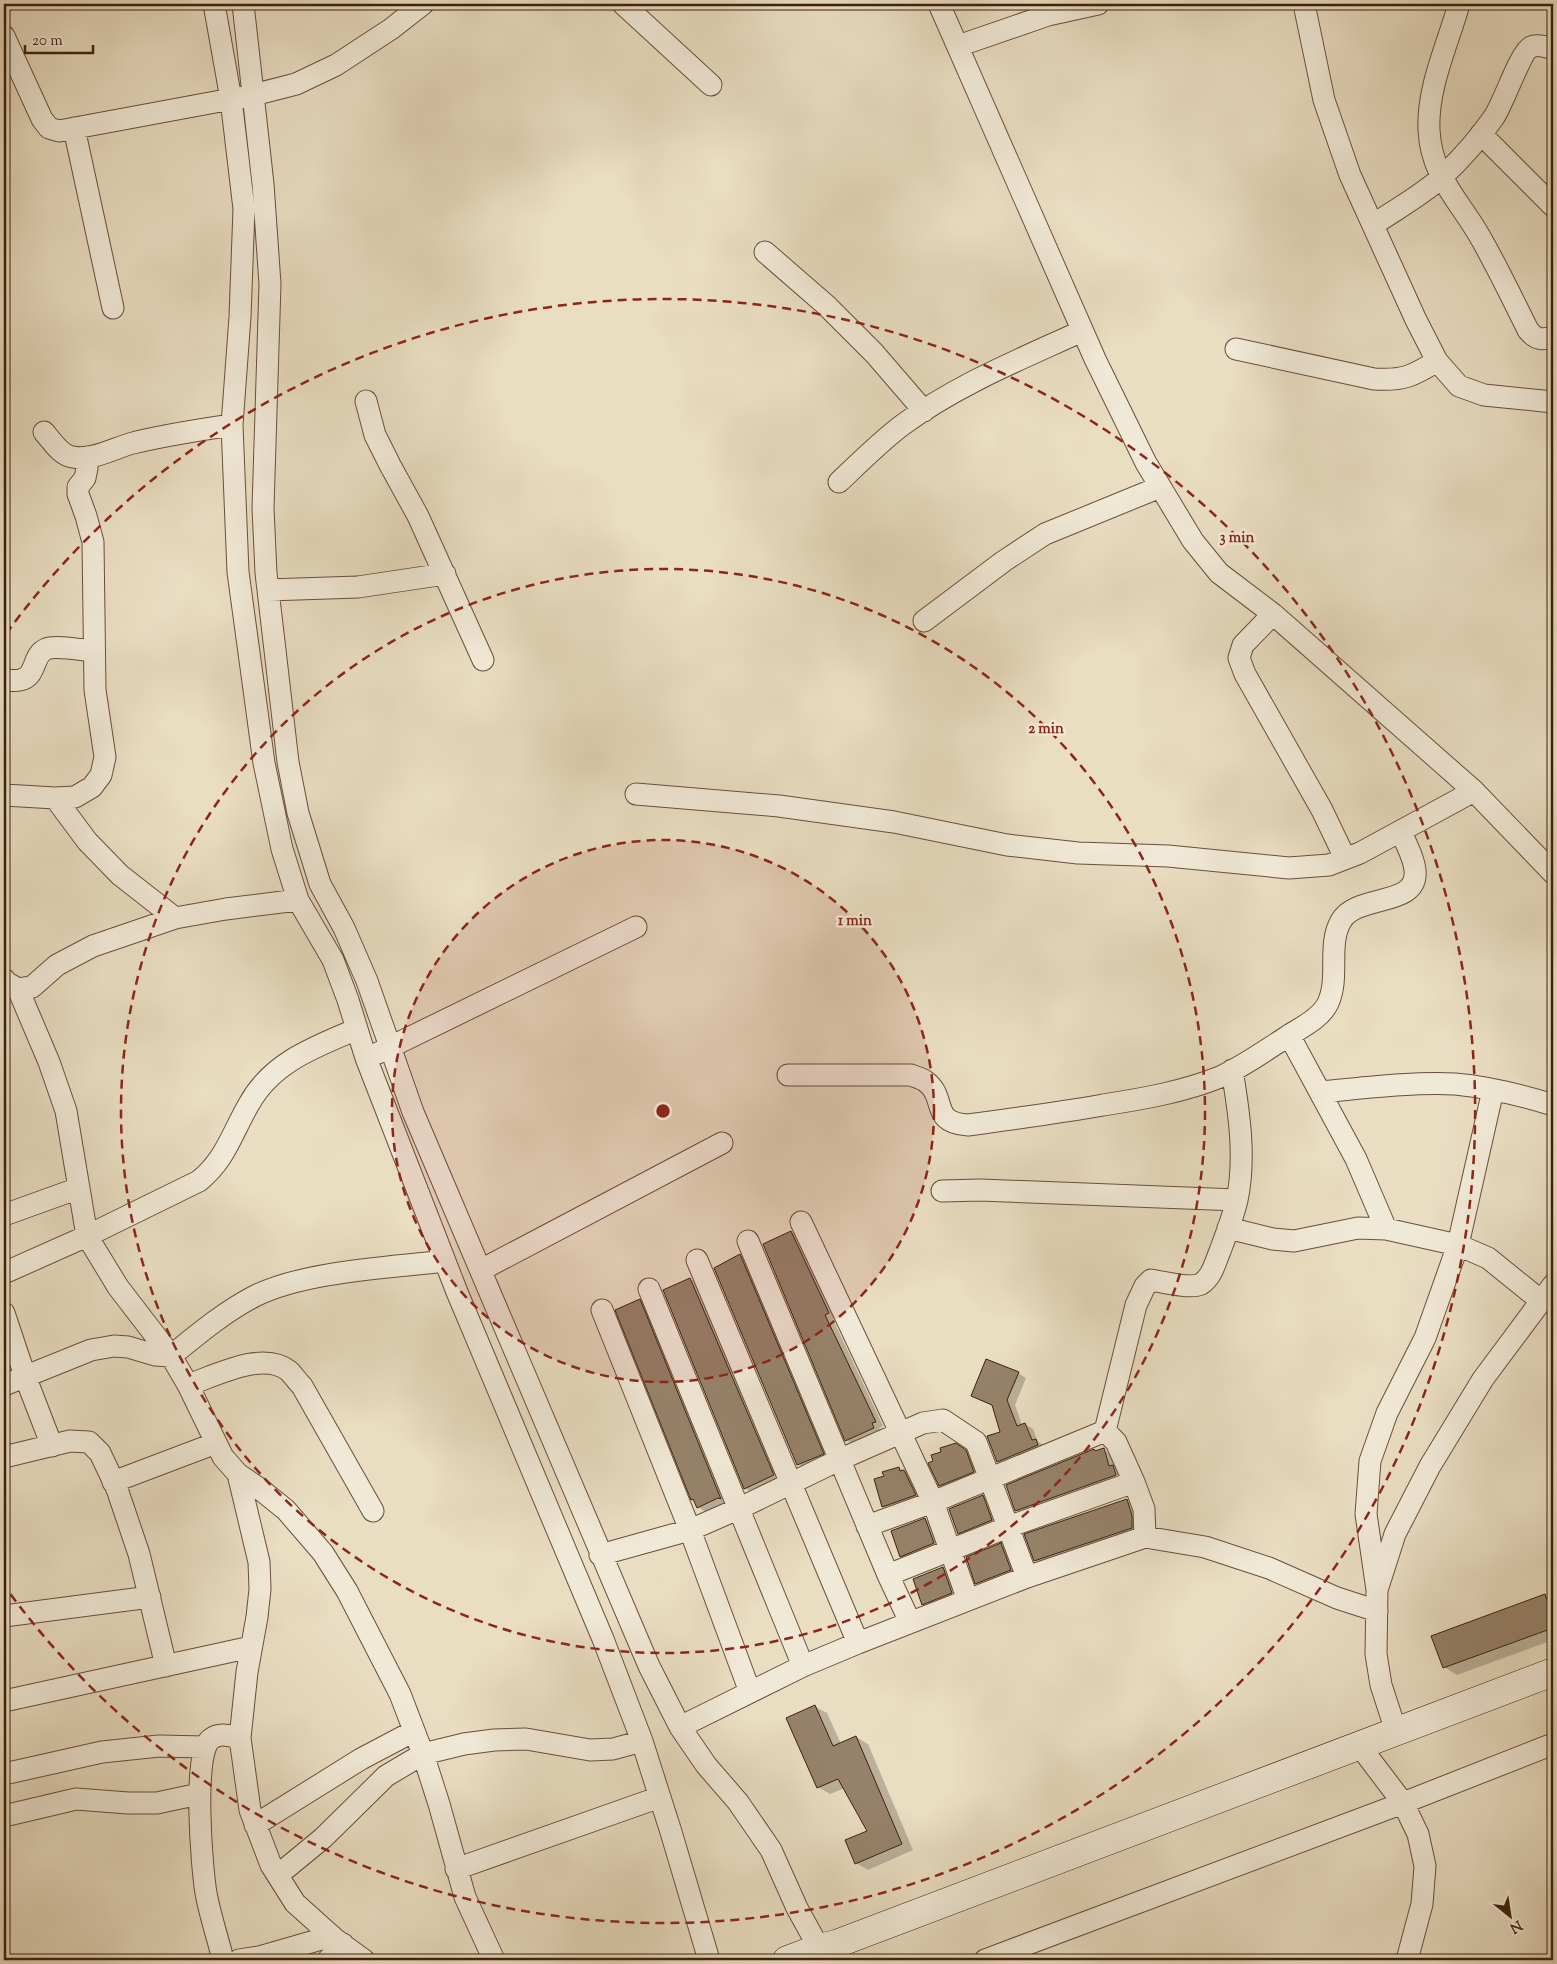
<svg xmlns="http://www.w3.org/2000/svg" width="1557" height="1964" viewBox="0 0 1557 1964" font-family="'Sorts Mill Goudy',serif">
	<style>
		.shadow { fill: #0003 }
		.building { fill: #96826b; stroke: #3d200c }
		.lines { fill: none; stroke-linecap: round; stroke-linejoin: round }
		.street-casing { stroke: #684f3a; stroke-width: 23 }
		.secondary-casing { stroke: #3d200c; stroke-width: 29 }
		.street { stroke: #f1e9d7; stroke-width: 21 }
		.secondary { stroke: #f1e9d7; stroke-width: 28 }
		.ring { fill: none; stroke: #8f2418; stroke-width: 2.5; stroke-dasharray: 9 6 }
		.centre { fill: #8f2418; stroke: #f1e9d7; stroke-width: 2.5 }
		.ring-label { font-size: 15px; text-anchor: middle; font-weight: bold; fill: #8f2418; stroke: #f1e9d7; stroke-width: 5; stroke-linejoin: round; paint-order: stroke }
	</style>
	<rect width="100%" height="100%" fill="#e9ddc2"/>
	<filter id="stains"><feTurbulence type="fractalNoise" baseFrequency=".004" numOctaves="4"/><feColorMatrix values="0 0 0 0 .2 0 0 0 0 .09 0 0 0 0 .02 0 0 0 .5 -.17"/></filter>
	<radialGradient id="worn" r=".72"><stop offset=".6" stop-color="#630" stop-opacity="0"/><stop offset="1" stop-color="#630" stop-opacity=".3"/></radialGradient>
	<path class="shadow" d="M791 1232 799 1237 836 1318 833 1319 883 1426 879 1428 882 1432 855 1445 846 1440 765 1244Z
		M740 1255 748 1260 831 1458 806 1469 798 1464Z
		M690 1279 699 1284 780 1480 753 1493 745 1488Z
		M640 1300 648 1305 728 1502 706 1512 698 1507 692 1499Z
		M1018 1373 1026 1378 1015 1405 1022 1425 1025 1424 1033 1429 1038 1442 1044 1445 1006 1466 998 1461 1001 1432 994 1406 972 1396Z
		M964 1450 974 1456 981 1476 948 1490 940 1485 943 1453Z
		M1094 1450 1097 1452 1104 1450 1112 1455 1116 1470 1121 1473 1123 1480 1025 1515 1016 1510Z
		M899 1468 912 1476 923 1499 891 1511 883 1506 885 1477Z
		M983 1496 991 1501 999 1524 967 1538 959 1533Z
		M1127 1500 1135 1505 1140 1532 1044 1565 1035 1560Z
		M925 1519 933 1524 942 1547 909 1561 901 1556Z
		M1001 1545 1009 1549 1018 1574 985 1588 976 1583Z
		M943 1568 951 1573 960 1597 931 1608 923 1604Z
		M1545 1595 1553 1600V1640L1457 1675 1444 1667Z
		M815 1707 827 1713 841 1744 856 1737 868 1744 913 1850 868 1870 856 1863 869 1831 845 1788 830 1794 818 1787Z"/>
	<path class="building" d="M791 1231 829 1313 825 1315 876 1422 872 1423 874 1428 845 1441 763 1244Z
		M740 1254 824 1454 797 1465 714 1268Z
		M690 1278 774 1475 744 1489 663 1290Z
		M640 1299 721 1499 718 1498 697 1508 693 1499 691 1500 615 1310Z
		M986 1359 1019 1372 1007 1400 1017 1426 1025 1423 1032 1440 1036 1439 1038 1445 997 1462 987 1436 1000 1432 992 1405 971 1396Z
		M956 1443 966 1450 974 1472 939 1486 928 1463 933 1461 931 1455 941 1452 940 1448Z
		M1104 1448 1109 1466 1113 1465 1116 1475 1015 1511 1006 1485 1094 1449 1095 1451Z
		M899 1467 900 1471 904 1470 916 1495 882 1507 874 1479 884 1476 882 1472Z
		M983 1495 992 1520 958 1534 949 1509Z
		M1127 1499 1132 1516V1528L1034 1561 1024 1534Z
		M925 1518 934 1543 900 1557 891 1531Z
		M1001 1543 1011 1570 975 1584 966 1557Z
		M943 1567 952 1593 922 1605 913 1579Z
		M1545 1594 1553 1617V1628L1443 1668 1431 1636Z
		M815 1705 833 1746 856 1736 902 1844 855 1864 845 1840 867 1831 838 1779 817 1788 786 1718Z"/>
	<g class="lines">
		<defs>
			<path id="street" d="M214 4 231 99 244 209 240 317 232 425 238 572 264 763 282 849 298 900 333 960 348 1000 366 1058 457 1292 603 1639 642 1741 671 1832 709 1960
				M243 4 263 184 270 284 263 508 266 573 288 762 298 813 320 884 344 928 367 981 413 1112 649 1666 680 1727 706 1765 738 1802 771 1850 797 1908 819 1948
				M623 4 711 85
				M939 4 1095 359 1146 463 1193 541 1219 573 1273 614 1474 791 1553 873
				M1304 4 1324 100 1350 175 1416 320 1437 361 1459 386 1484 395 1553 402
				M1459 4C1448 44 1427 87 1429 130 1431 175 1458 199 1479 235 1497 266 1512 298 1528 330 1536 340 1542 340 1553 337
				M4 36 42 119 49 128 59 131 253 95 296 84 336 65 391 29 423 4
				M958 46 1048 15 1098 4
				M74 128 113 308
				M1481 134 1553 206
				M1373 225C1395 210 1422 195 1442 177 1461 159 1479 139 1494 117 1503 104 1521 51 1531 47 1537 44 1547 47 1553 49
				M765 252 826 305 874 353 924 411
				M1236 349 1374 379C1403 381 1413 376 1437 361
				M366 401 375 435 390 465 418 516 483 660
				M44 432C52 441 61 456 73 457 92 461 114 448 133 443 165 435 198 430 232 425
				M839 482C859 463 879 443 901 426 956 385 1021 359 1082 331
				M268 590 358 587 445 574
				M1273 614 1243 645 1239 658 1245 674 1322 810 1345 858
				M924 621 1004 561 1045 534 1160 487
				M4 680C9 680 15 681 20 680 37 677 32 655 46 649 56 645 82 650 94 651
				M636 794 779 806 894 822 1007 845 1078 853 1168 856 1289 868 1329 865 1360 853 1474 791
				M4 795 55 798 75 797 92 787 101 775 105 757 95 690 93 542 86 516 78 494V487L85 478 87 468V457
				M55 798 87 841 120 875 175 918
				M4 979 6 982 18 989 32 987 57 965 93 946 175 918 226 909 298 900
				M18 989 49 1062 66 1111 87 1236 118 1287 171 1356 188 1385 223 1457 238 1474 260 1489 286 1510 323 1553 347 1591 400 1694 423 1754 439 1804 465 1897 494 1960
				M1289 1035 1356 1159 1386 1229
				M378 1053 636 927
				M788 1075H911C915 1077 921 1078 925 1081 948 1097 929 1123 968 1125 1013 1119 1058 1113 1103 1105 1142 1099 1183 1092 1220 1077 1244 1066 1266 1050 1288 1036 1302 1027 1321 1018 1328 1003 1340 977 1327 945 1341 921 1357 893 1419 908 1415 870 1414 857 1405 843 1401 831
				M1321 1092C1365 1088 1410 1082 1455 1084 1489 1087 1521 1095 1553 1105
				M942 1191 981 1190 1237 1200
				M4 1215 79 1188
				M801 1222 933 1502 968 1600
				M1228 1228 1273 1239 1294 1241 1358 1228 1386 1229 1458 1245 1488 1258 1540 1300
				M748 1241 888 1575 910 1622
				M697 1260 858 1643
				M481 1270 722 1143
				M4 1273 87 1236 199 1181C226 1159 232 1133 249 1104 272 1062 315 1047 357 1029
				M649 1289 803 1666
				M602 1310 690 1530 750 1692
				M4 1313 25 1376 52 1446
				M4 1385 91 1350 114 1346 128 1347 155 1355 171 1356C198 1334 224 1312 255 1296 306 1271 388 1268 445 1261
				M188 1385C215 1376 263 1350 289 1371 293 1375 297 1381 302 1386L373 1511
				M1105 1431 1136 1305 1145 1286 1151 1280C1163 1282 1191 1289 1201 1284 1212 1277 1215 1263 1220 1251 1226 1235 1233 1217 1237 1200 1246 1158 1239 1112 1232 1070
				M4 1457 70 1441 89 1442 100 1453 117 1489 139 1554 166 1666
				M238 1474 259 1562 260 1589 257 1617 247 1672 240 1738 250 1810 271 1865 295 1903 335 1939 364 1960
				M113 1482 216 1443
				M867 1526 933 1502 1105 1431 1116 1442 1134 1482 1144 1509 1145 1537
				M600 1555 690 1530 740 1508 841 1459 923 1423 943 1420 976 1442 1027 1577
				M888 1575 1008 1527 1134 1482
				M1377 1590 1366 1514 1370 1461 1387 1413 1425 1338 1458 1245 1493 1090
				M4 1616 150 1597
				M4 1701 251 1647
				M680 1727 803 1666 858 1643 1027 1577 1145 1537 1205 1547 1269 1568 1337 1598 1377 1611
				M1396 1731 1381 1685 1376 1654 1377 1590 1395 1534 1430 1466 1483 1379 1553 1285
				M1359 1745 1403 1803 1418 1834 1425 1866 1422 1904 1407 1960
				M4 1774 102 1752 159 1746 205 1747
				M4 1816 76 1799 128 1803H157L199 1794
				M255 1825 361 1759 414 1731
				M456 1869 660 1797
				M278 1875 323 1838 386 1776 423 1754 464 1744 494 1740 526 1739 590 1750 613 1749 642 1741
				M223 1960C218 1938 210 1916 206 1893 202 1870 192 1751 211 1739 220 1732 230 1736 240 1738
				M239 1960 259 1957 332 1936
				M328 1960 343 1944
				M985 1960 1403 1803 1553 1744"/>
			<path id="secondary" d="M787 1960 819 1948 836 1944 1553 1672"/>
		</defs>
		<use href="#street" class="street-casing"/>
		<use href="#secondary" class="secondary-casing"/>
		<use href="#street" class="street"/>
		<use href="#secondary" class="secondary"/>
	</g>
	<circle cx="663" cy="1111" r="271" fill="#8f2418" fill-opacity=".12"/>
	<g class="ring">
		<circle cx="663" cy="1111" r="271"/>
		<circle cx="663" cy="1111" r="542"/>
		<path d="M6 634A812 812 0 1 1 6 1588"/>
	</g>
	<circle cx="663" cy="1111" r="8" class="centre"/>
	<g class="ring-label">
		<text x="1237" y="542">3 min</text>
		<text x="1046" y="733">2 min</text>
		<text x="855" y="925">1 min</text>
	</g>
	<rect width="1557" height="1964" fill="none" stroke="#e9ddc2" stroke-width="20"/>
	<rect x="5" y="5" width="1547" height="1954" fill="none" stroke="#3d200c" stroke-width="2.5"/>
	<rect x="10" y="10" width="1537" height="1944" fill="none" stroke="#3d200c"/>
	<g transform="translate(1510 1916) rotate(150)" stroke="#f1e9d7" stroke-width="4" paint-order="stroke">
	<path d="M0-4L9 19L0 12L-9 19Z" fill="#3d200c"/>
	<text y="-8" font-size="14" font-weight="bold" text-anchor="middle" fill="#3d200c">N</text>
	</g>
	<path d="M25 45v8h68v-8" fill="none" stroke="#3d200c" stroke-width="2.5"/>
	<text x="32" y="45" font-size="15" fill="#3d200c" stroke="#f1e9d7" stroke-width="4" paint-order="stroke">20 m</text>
	<rect width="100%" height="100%" filter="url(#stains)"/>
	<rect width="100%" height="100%" fill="url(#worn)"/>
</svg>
